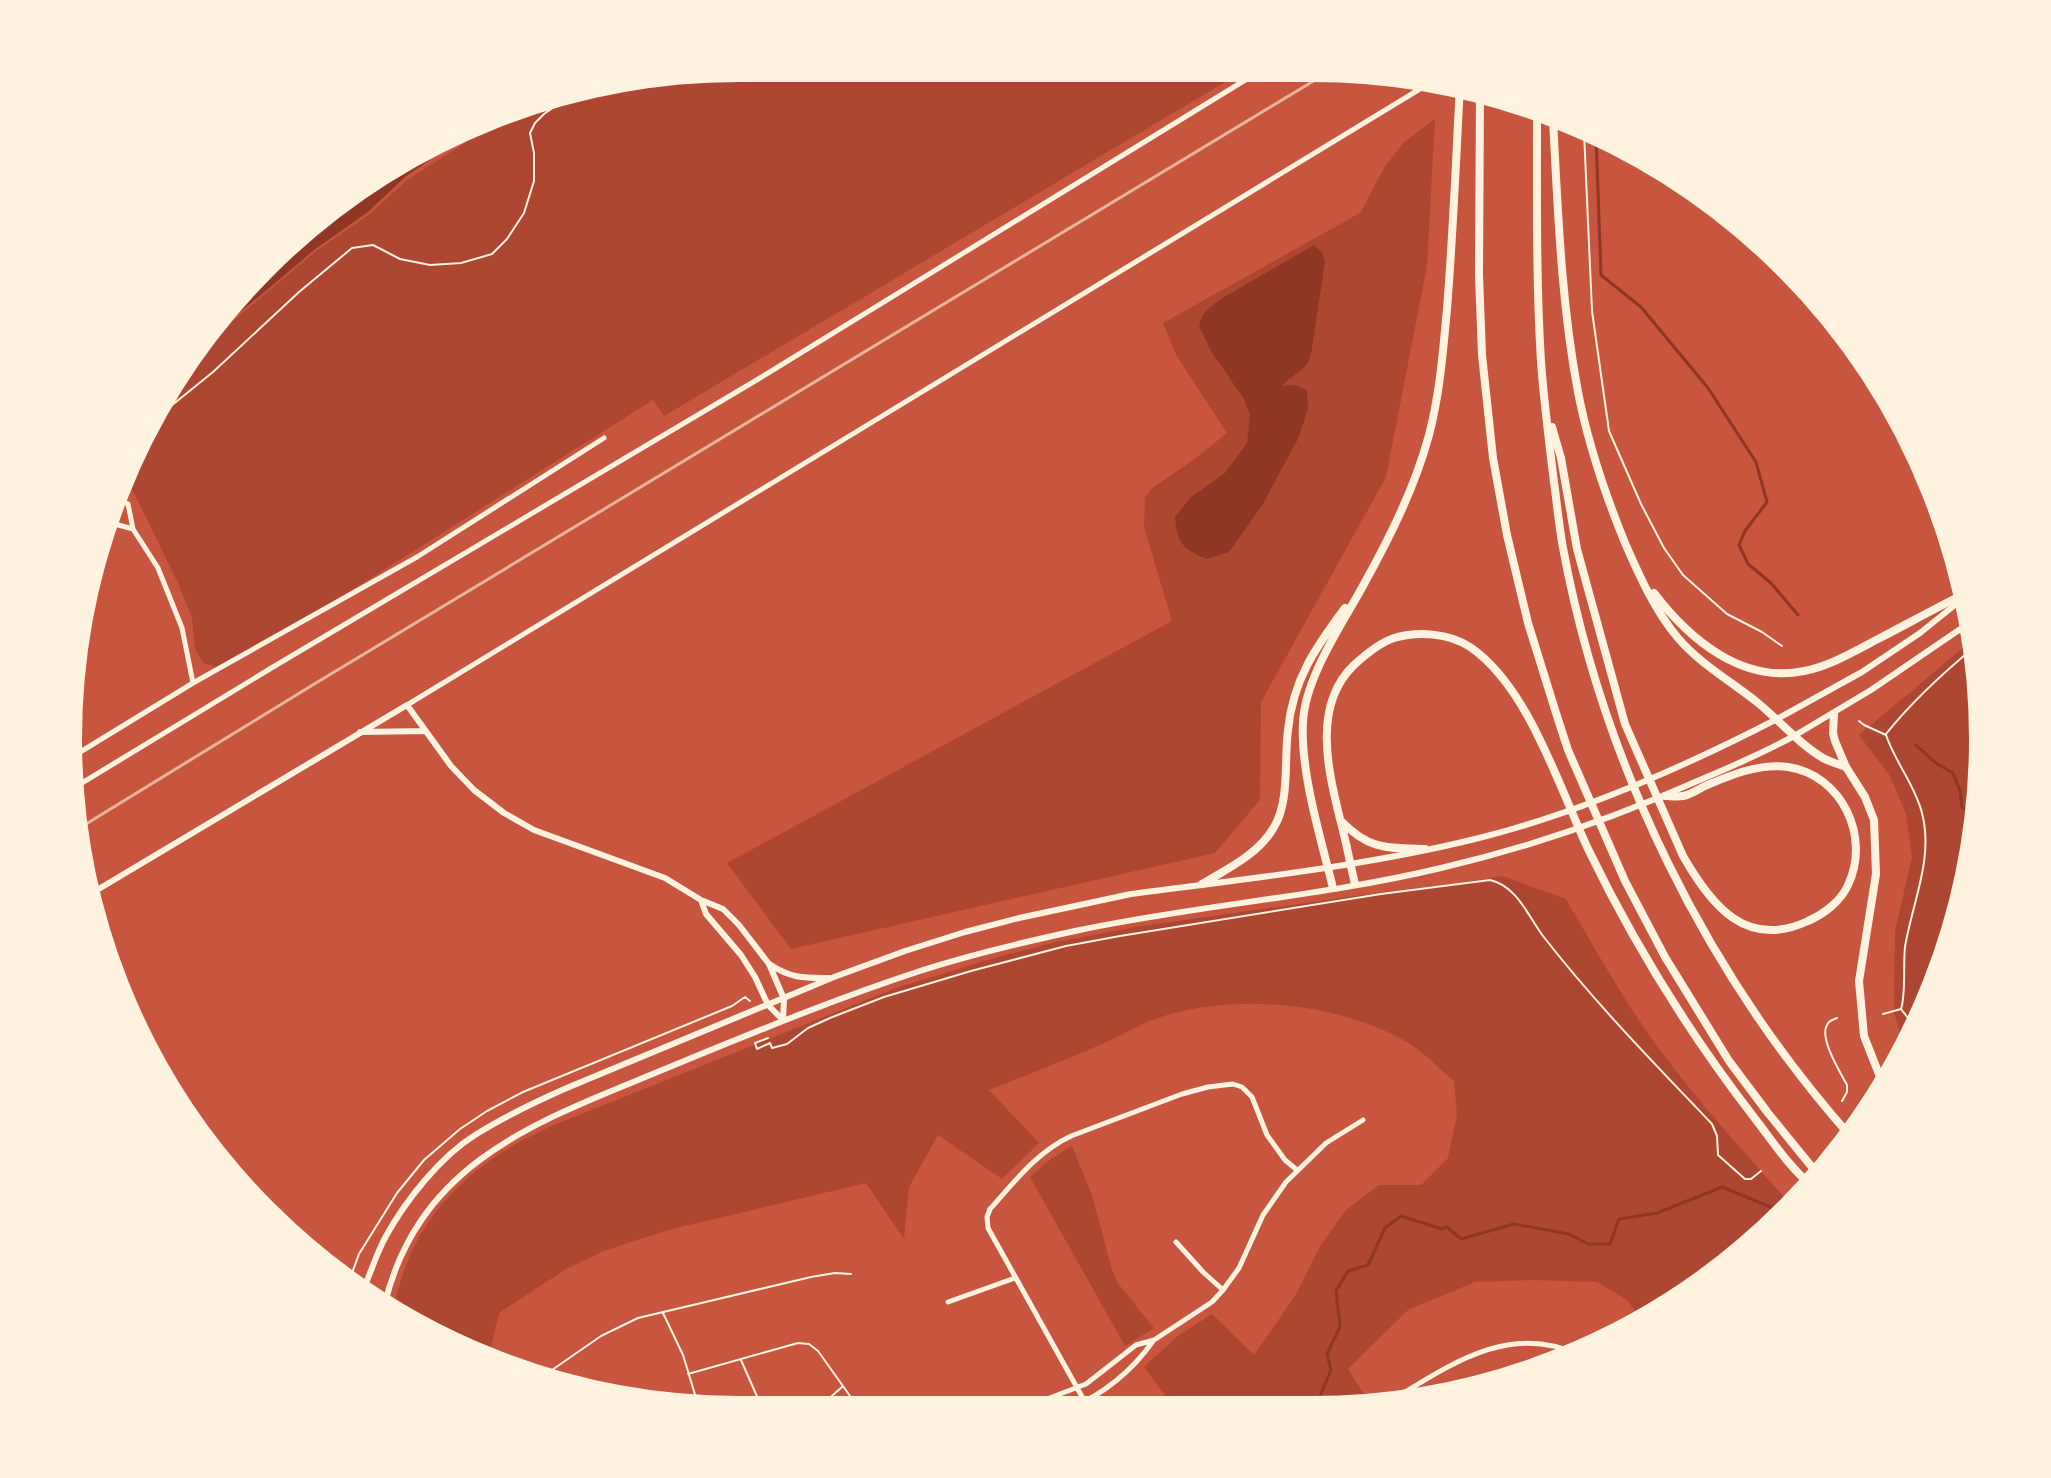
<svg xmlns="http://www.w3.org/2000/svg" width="2051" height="1478" viewBox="0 0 2051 1478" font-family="'Space Grotesk',sans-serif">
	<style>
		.green { fill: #ae4732 }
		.water { fill: #8f3625 }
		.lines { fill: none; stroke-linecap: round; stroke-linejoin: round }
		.stream { stroke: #8f3625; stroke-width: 3 }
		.path { stroke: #fff3e0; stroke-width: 2 }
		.service { stroke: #fff3e0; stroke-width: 2 }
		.minor { stroke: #fff3e0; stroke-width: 5 }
		.tertiary { stroke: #fff3e0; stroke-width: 6 }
		.secondary { stroke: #fff3e0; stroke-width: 6 }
		.motorway { stroke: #fff3e0; stroke-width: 8 }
		.rail { stroke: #e9b49f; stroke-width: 3 }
		.rim { fill: none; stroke: #fff3e0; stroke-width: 4 }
	</style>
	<rect width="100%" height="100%" fill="#c8553d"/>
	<path class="green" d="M739 66H1252L664 416 653 400 333 602 216 667 203 663 195 649 192 618 178 583 125 475 135 442 195 353 316 251 371 213 407 180 512 113 564 89Z
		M1435 119 1427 266 1386 477 1261 702 1260 800 1215 853 791 949 727 863 1172 621 1144 527 1145 498 1151 489 1196 458 1227 433 1176 355 1163 323 1360 213 1384 168 1403 143Z
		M1976 637 1979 652 1984 783 1962 914 1915 1037 1906 1052 1894 1013 1895 931 1912 857 1906 814 1890 776 1859 735Z
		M1503 876 1566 899C1595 949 1623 999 1657 1046 1698 1102 1746 1154 1792 1206L1755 1245 1640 1317 1627 1300 1597 1282 1531 1280 1475 1282 1408 1310 1348 1369 1369 1402 1364 1406 1171 1408 1172 1405 1144 1367 1178 1336 1212 1314 1254 1355 1295 1296 1320 1246 1346 1210 1379 1185H1421L1448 1158 1457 1115 1454 1081C1439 1069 1424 1052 1407 1042 1335 1001 1230 992 1152 1020 1135 1027 1119 1037 1102 1044 1065 1060 1027 1075 989 1090L1039 1143 1002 1179 938 1135 909 1187 904 1239 866 1183 668 1230 604 1251 566 1269 499 1313 488 1360 442 1343 392 1312C397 1296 400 1280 406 1265 425 1215 466 1173 511 1147 523 1139 537 1134 549 1127L896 988 1001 956 1056 942 1141 926 1377 893 1447 885Z
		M1072 1146 1092 1195 1112 1270 1117 1282 1154 1328 1125 1346 1030 1177 1048 1161Z"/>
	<path class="water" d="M492 122 472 138 450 146 405 177 368 212 314 250 273 285 201 344 233 296 365 179Z
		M1314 245 1322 252 1325 262 1311 354C1308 371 1292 374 1282 386L1296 385 1307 391 1308 408 1299 437 1261 507 1229 552 1207 559C1183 549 1177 544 1175 517L1191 497 1225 473 1247 443 1250 415 1244 399 1211 351 1199 326 1203 314 1219 300Z"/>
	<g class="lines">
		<path class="stream" d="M1447 95 1457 90
			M1596 136 1601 275 1641 307 1708 388 1756 462 1767 502 1745 531 1739 545 1748 564 1771 583 1798 615
			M1916 745 1936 763 1953 773 1960 791 1962 807 1978 816
			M1317 1403 1331 1370 1327 1354 1340 1327 1336 1291 1348 1271 1368 1265 1385 1228 1401 1216 1442 1229 1447 1227 1461 1239 1514 1224 1569 1234 1588 1244H1610L1619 1219 1657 1213 1722 1187 1785 1213"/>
		<path class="path" d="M1584 132 1592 311 1609 431 1641 504 1664 548 1683 575 1727 614 1762 632 1782 646
			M145 427 213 372 299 292 352 248 373 245 400 259 430 265 461 263 492 254 507 239 524 213 534 181V153L530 133 535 123 544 114 584 86
			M1859 721 1864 725 1886 735C1895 762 1915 785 1922 813 1934 859 1912 903 1905 947 1903 966 1906 994 1901 1009L1883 1014
			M1886 734C1913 700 1944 672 1978 644
			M1980 805C1965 775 1972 742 1976 710L1981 702
			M1901 1009 1912 1023 1920 1024
			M1837 1018C1833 1020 1829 1020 1827 1025 1819 1038 1840 1072 1847 1085V1092L1842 1101
			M768 1038 755 1043 757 1049 770 1043 772 1048 787 1044 808 1028 830 1018 884 997 971 971 1066 946 1120 936 1381 894 1490 880C1517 886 1528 916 1543 936 1595 1003 1654 1063 1712 1124L1717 1136 1718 1155 1745 1179H1751L1761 1171
			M348 1284 359 1254 397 1193 424 1160 460 1129 487 1111 523 1092 732 1006 745 997 750 1001"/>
		<path class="service" d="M663 1313 683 1355 700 1411
			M741 1360 763 1410
			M688 1374 798 1343 809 1344 818 1351 860 1410
			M539 1379 601 1336 638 1318 811 1277 835 1273 851 1274
			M816 1410 842 1387"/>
		<path class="minor" d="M118 499 128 504 133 529 158 568 182 628 193 683
			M111 523 133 529
			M407 705 1438 78
			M72 757 193 683 417 557 604 438
			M72 789 273 667 755 381 1268 66
			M1176 1242 1203 1272 1223 1290
			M948 1302 1015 1278
			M1085 1402 988 1228 987 1217 990 1209C1015 1181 1037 1152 1071 1136L1182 1094 1208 1087 1233 1084 1242 1087 1252 1097 1267 1135 1285 1160 1297 1170
			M1382 1406C1443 1370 1506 1320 1579 1355
			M1070 1408C1103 1395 1133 1370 1153 1341
			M1021 1409 1086 1384 1136 1345 1154 1340 1212 1302 1223 1290 1239 1268 1263 1215 1286 1182 1326 1143 1363 1120"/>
		<path class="tertiary" d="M1777 719 1862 672 1920 633 1966 596
			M360 732 425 731
			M1794 736 1871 690 1972 621
			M92 893 407 705 451 766 474 790 504 813 534 830 665 878 701 900 723 909 739 925 769 964 784 999 783 1020
			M701 900 706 914 741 955 755 977 768 1005 783 1020"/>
		<path class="secondary" d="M769 964C792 979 804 978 830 978
			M362 1293C370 1275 376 1254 386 1236 406 1200 440 1157 475 1135 505 1116 537 1101 569 1087L834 977 905 951 965 932 1019 918 1131 894C1246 879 1367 866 1479 838 1579 813 1686 766 1777 719
			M384 1307C419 1157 545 1119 672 1066 755 1032 837 998 923 970 973 954 1024 942 1075 931 1196 905 1320 897 1441 868 1531 847 1617 817 1702 779 1733 766 1765 752 1794 736"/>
		<path class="motorway" d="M1480 93 1479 275 1482 355 1493 458 1507 535 1528 623 1556 713 1568 750 1625 881 1665 957 1729 1061 1768 1113 1820 1177
			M1537 114C1537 197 1536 280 1541 362 1544 402 1549 442 1554 482 1557 504 1559 526 1563 548 1603 764 1706 974 1852 1138
			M1553 120C1558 211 1561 302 1578 392 1588 444 1605 494 1625 543 1639 575 1655 611 1678 638 1700 664 1732 682 1758 703 1780 721 1799 744 1823 758 1830 762 1838 764 1846 767
			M1552 427 1561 458 1577 549 1625 724 1683 856C1711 905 1746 950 1808 921 1824 914 1841 901 1848 885 1871 837 1842 775 1788 767 1759 763 1731 775 1705 786 1699 789 1690 795 1683 796 1677 797 1670 796 1665 796
			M1654 593C1689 639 1742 684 1804 671 1830 666 1855 651 1878 639 1907 624 1936 608 1966 593
			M1834 714 1833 733 1835 741 1846 767 1865 797 1874 820 1876 874 1859 981 1864 1036 1884 1087
			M1341 821C1369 850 1387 848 1425 849
			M1202 884C1227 869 1259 854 1274 827 1290 801 1284 759 1288 730 1293 679 1316 647 1345 608
			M1355 884C1350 863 1346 841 1340 819 1328 770 1312 705 1354 665 1366 654 1379 643 1394 638 1418 631 1449 633 1470 647 1528 686 1559 787 1588 849 1634 944 1689 1033 1753 1116 1771 1139 1789 1167 1811 1185
			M1333 888C1321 839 1300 772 1303 722 1305 677 1343 623 1364 584 1390 537 1415 487 1429 435 1440 393 1443 351 1447 309 1453 234 1456 160 1460 85"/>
		<path class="rail" d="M73 832 311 686 1335 68"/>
	</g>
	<path d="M0 0H2051V1478H0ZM739 80H1312A659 659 0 0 1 1971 739V739A659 659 0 0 1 1312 1398H739A659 659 0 0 1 80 739V739A659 659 0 0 1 739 80Z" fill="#fff3e0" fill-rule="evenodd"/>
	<path class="rim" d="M739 80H1312A659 659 0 0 1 1971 739V739A659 659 0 0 1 1312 1398H739A659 659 0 0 1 80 739V739A659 659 0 0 1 739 80Z"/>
</svg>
